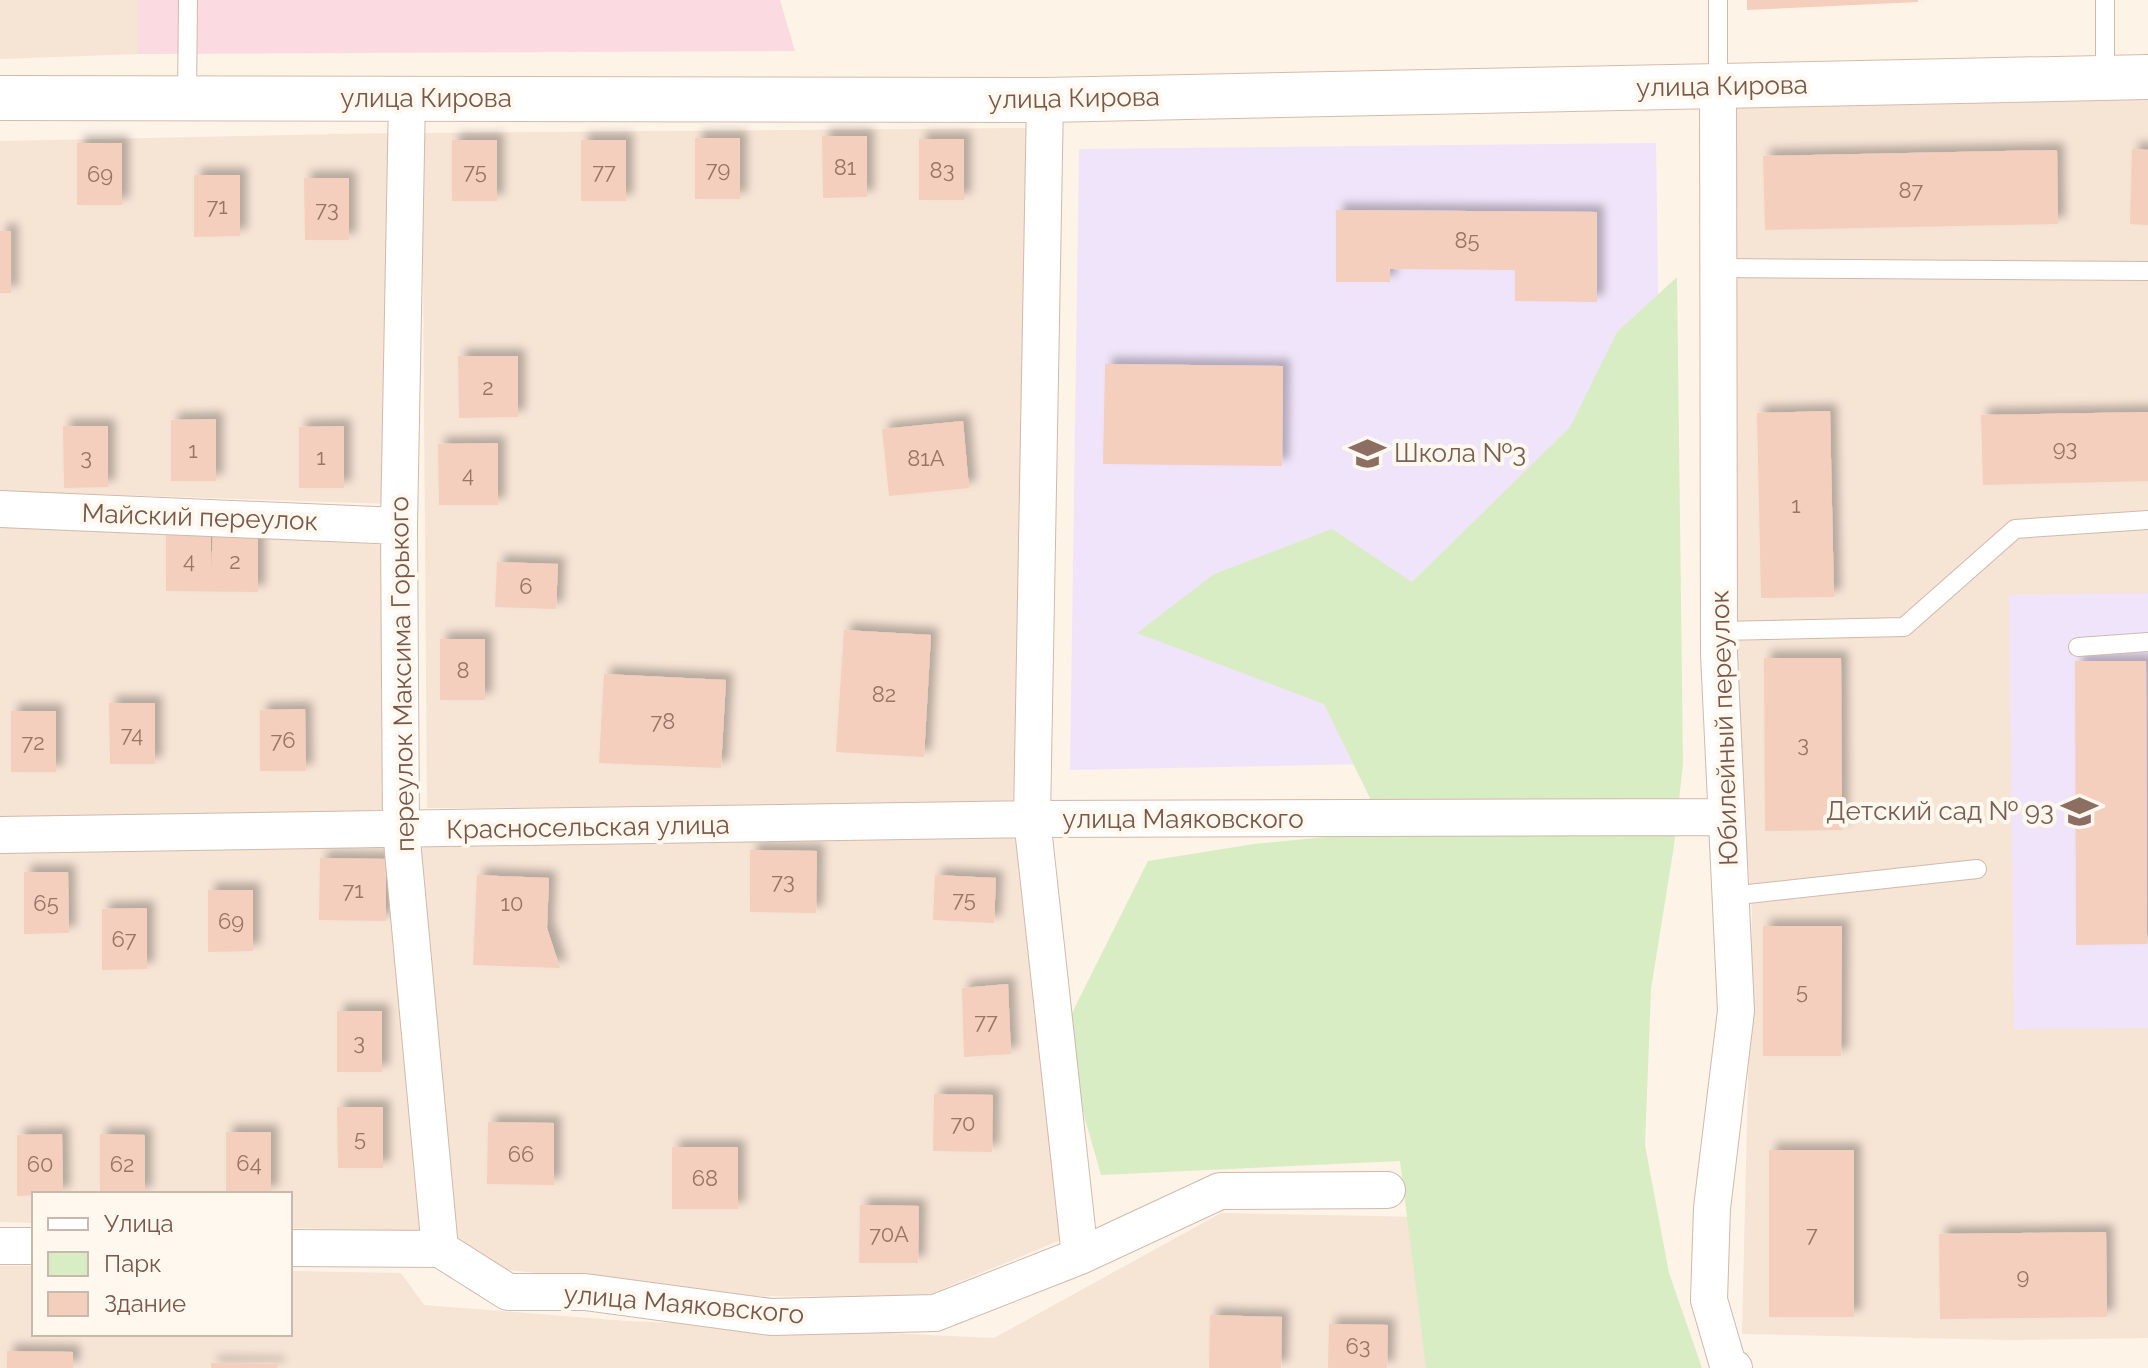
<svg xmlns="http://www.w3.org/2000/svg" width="2148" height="1368" viewBox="0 0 2148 1368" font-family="Raleway,sans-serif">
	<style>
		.residential { fill: #f6e4d5 }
		.education { fill: #f0e4fa }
		.medical { fill: #fcdae1 }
		.green { fill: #d8edc4 }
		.building { fill: #f5cfbd; filter: url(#shadow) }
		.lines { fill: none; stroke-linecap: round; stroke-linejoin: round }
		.lane-casing { stroke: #d1b9ac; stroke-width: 20 }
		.street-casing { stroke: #d1b9ac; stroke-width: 38 }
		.secondary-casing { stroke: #d7bbab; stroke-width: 46 }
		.lane { stroke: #fff; stroke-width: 18 }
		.street { stroke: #fff; stroke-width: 36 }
		.secondary { stroke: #fff; stroke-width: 44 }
		.labels { text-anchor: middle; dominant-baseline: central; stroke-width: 8; stroke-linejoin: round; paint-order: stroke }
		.number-label { font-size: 22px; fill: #997566 }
		.street-label { font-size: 26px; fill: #7a5749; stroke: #fff8ef }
		.education-label { font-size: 26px; fill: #785e54; stroke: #fff8ef; text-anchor: start }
	</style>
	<defs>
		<filter id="shadow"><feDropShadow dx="7" dy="-7" stdDeviation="4" flood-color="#0004"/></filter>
	</defs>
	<rect width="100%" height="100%" fill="#fef3e7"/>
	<path class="residential" d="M0 0H138V54L0 59Z
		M2148 96V1338L2009 1340 1742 1334 1752 913 1731 647 1732 97Z
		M1029 128 1015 806 427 808 422 133Z
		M394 133 390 504 0 491V141Z
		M0 523 387 545V816L0 818Z
		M1015 834 1063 1239 923 1297 737 1296 500 1269 419 1231 290 1228V1194H34V1223L0 1222V851Z
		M1221 1213 1422 1217 1440 1368H0V1266H34V1334H290V1271L401 1273 424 1305 627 1321 994 1338Z"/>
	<path class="education" d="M1656 143 1665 758 1070 770 1079 149Z
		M2148 593V1028L2014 1029 2009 595Z"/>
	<path class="medical" d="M138 0H780L795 51 138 54Z"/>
	<path class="green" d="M1677 277 1683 764 1674 846 1651 989 1645 1145 1669 1273 1702 1368H1426L1400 1161 1101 1175 1061 1035 1148 861 1254 844 1386 831 1324 704 1137 633 1214 574 1332 529 1412 582 1570 427 1617 332Z"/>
	<path class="building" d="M1747 0H1918V2L1747 10Z
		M822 136H867V197L823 198Z
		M695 138H740V199H695Z
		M919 139H964V200H919Z
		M452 140H497V201H452Z
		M581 140H626V201H581Z
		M77 143H122V205H77Z
		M2132 149 2148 150V225L2130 224Z
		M2057 150 2058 224 1765 230 1763 156Z
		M194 175H240V236L194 237Z
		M304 178H349V240H305Z
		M1336 210 1597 212V302L1515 301V270L1390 269V282H1336Z
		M0 231H11V293H0Z
		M458 356H518V417L459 418Z
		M1105 364 1283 366 1282 466 1103 464Z
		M1830 411 1834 597 1761 598 1757 413Z
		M2148 412V481L1983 485 1981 415Z
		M216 419V481H171V420Z
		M963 421 969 488 889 496 882 429Z
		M63 426H108V487L64 488Z
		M344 426V488H299V427Z
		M498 443V505H439L438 444Z
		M166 530H211V570L213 531 258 530V592L166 591Z
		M497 562 558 564 556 609 495 607Z
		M844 630 931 635 924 757 836 752Z
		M440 639H485V700H440Z
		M1764 658H1841L1842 830 1765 831Z
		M2075 661H2146L2147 944 2076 945Z
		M604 674 726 680 721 768 599 763Z
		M109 703H155V764H110Z
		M305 709 306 771H260V710Z
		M11 711H56V772H11Z
		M750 850 817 851 816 913 750 912Z
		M320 858 386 859V921L319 920Z
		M24 872H68L69 933 24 934Z
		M477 875 549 878 547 928 560 968 473 965Z
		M935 875 996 878 994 923 933 920Z
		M208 890H253V951L208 952Z
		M147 908V969L102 970V909Z
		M1763 926H1842L1841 1056H1763Z
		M1008 984 1011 1054 964 1057 962 988Z
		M337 1011H382V1072H337Z
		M934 1094 993 1095 992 1152 933 1151Z
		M337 1107H383V1168H338Z
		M488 1122 554 1123V1185L487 1184Z
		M226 1132H271V1193H226Z
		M62 1134 63 1194 17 1196V1135Z
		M100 1134 145 1135V1194H100Z
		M672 1147H738V1209H672Z
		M1769 1150H1854V1317H1769Z
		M860 1205 919 1206 918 1263H859Z
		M2106 1232 2107 1317 1940 1319 1939 1234Z
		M1210 1315 1282 1317 1281 1368H1209Z
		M1329 1324 1388 1325 1387 1368H1328Z
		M7 1351 73 1352V1368H7Z
		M211 1363 278 1364 277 1368H211Z"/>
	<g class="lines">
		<defs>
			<path id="lane" d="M1718 0V87
				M2105 0V76
				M187 98 188 0
				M1718 268 2148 271
				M1719 631 1904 627 2015 529 2148 520
				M2078 647 2148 642
				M1730 896 1977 869"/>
			<path id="street" d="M1718 87 1719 654 1736 1011 1712 1208 1709 1300 1728 1365 1734 1368
				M407 97 399 526 401 830 440 1249
				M0 509 399 526
				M0 835 1032 819 1045 100
				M0 1246H34
				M290 1248 440 1249 508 1292H585L771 1317 935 1313 1080 1256 1032 819 1726 817
				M1080 1256 1220 1191 1387 1190"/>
			<path id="secondary" d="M0 98 1045 100 2148 77"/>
		</defs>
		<use href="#lane" class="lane-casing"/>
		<use href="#street" class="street-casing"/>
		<use href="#secondary" class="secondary-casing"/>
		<use href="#lane" class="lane"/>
		<use href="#street" class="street"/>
		<use href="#secondary" class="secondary"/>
	</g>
	<defs>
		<symbol id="school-bare" viewBox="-9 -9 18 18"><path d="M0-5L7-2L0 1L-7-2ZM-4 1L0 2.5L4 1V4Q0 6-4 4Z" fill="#8d6e63" stroke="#fff8ef" stroke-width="2.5" paint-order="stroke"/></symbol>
	</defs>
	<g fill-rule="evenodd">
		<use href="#school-bare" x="1342" y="428" width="51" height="51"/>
		<use href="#school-bare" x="2054" y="786" width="51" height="51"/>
	</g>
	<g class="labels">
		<g class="number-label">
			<text x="845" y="167">81</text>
			<text x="718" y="169">79</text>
			<text x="942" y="170">83</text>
			<text x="475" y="171">75</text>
			<text x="604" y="171">77</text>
			<text x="100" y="174">69</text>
			<text x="1911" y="190">87</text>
			<text x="217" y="206">71</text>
			<text x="327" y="209">73</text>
			<text x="1467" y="240">85</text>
			<text x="488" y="387">2</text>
			<text x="2065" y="448">93</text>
			<text x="193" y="450">1</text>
			<text x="86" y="457">3</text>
			<text x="321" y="457">1</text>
			<text x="926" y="458">81А</text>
			<text x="468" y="474">4</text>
			<text x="1796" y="505">1</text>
			<text x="189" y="560">4</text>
			<text x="235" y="561">2</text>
			<text x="526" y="586">6</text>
			<text x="463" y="670">8</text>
			<text x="884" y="694">82</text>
			<text x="663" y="721">78</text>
			<text x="132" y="734">74</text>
			<text x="283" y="740">76</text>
			<text x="33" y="742">72</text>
			<text x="1803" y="744">3</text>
			<text x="783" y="881">73</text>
			<text x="353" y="890">71</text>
			<text x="964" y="899">75</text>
			<text x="46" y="903">65</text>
			<text x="512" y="903">10</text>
			<text x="231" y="921">69</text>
			<text x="124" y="939">67</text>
			<text x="1802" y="991">5</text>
			<text x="986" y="1021">77</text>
			<text x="359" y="1042">3</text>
			<text x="963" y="1123">70</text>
			<text x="360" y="1138">5</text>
			<text x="521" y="1154">66</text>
			<text x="249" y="1163">64</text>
			<text x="40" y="1164">60</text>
			<text x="122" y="1164">62</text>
			<text x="705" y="1178">68</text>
			<text x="889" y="1234">70А</text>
			<text x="1812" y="1234">7</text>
			<text x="2023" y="1276">9</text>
			<text x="1358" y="1346">63</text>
		</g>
		<g class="street-label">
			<text transform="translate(1722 86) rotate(-1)">улица Кирова</text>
			<text x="426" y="98">улица Кирова</text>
			<text transform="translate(1074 98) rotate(-1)">улица Кирова</text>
			<text transform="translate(200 517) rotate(2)">Майский переулок</text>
			<text transform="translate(402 674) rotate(-91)">переулок Максима Горького</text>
			<text transform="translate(1724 728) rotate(-92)">Юбилейный переулок</text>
			<text x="1183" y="819">улица Маяковского</text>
			<text transform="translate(588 827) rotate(-1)">Красносельская улица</text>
			<text transform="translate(684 1304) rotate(5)">улица Маяковского</text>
		</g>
		<g class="education-label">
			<text x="1394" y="453">Школа №3</text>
			<text x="2054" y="811" text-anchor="end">Детский сад № 93</text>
		</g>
	</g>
	<rect x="32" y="1192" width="260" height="144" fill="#fff8ef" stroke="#cab8ad" stroke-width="2"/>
	<rect x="48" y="1218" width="40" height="12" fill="#ffffff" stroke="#cab8ad" stroke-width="2"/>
	<text x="104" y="1232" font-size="24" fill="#7a5749">Улица</text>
	<rect x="48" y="1252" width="40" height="24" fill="#d8edc4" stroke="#cab8ad" stroke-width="2"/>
	<text x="104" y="1272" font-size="24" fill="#7a5749">Парк</text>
	<rect x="48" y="1292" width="40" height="24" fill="#f5cfbd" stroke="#cab8ad" stroke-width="2"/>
	<text x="104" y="1312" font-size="24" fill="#7a5749">Здание</text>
</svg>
